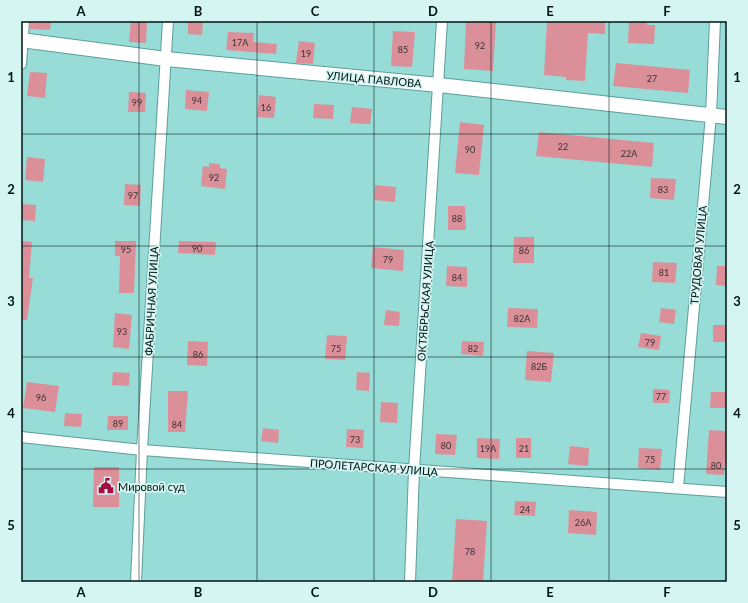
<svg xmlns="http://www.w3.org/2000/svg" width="748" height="603" viewBox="0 0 748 603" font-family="Lato,sans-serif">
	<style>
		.building { fill: #db9099 }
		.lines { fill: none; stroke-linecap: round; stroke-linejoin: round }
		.street-casing { stroke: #5b9e9b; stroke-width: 12 }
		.secondary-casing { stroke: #5b9e9b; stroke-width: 16 }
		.street { stroke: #fff; stroke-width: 10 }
		.secondary { stroke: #fff; stroke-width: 14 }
		.grid { fill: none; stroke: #001313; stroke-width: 1; stroke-opacity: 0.55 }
		.labels { text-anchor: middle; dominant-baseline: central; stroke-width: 3.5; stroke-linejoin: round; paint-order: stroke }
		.number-label { font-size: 9px; fill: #373234 }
		.street-label { font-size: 11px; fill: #001313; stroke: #d5f5f3 }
		.poi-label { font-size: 11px; fill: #001313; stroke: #d5f5f3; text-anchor: start }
		.neatline { fill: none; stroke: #001313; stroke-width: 1.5 }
		.grid-label { font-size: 13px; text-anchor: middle; font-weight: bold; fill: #001313 }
	</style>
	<rect width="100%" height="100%" fill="#98dcd8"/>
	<path class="building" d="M30 21H51L50 30 30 29Z
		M131 21 147 22 146 43 129 42Z
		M188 21H203L202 35 188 34Z
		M466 21H496L493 71 464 69Z
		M547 21H605V34L588 33 585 81 566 80V77L544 75Z
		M629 21H647V25H655L654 44 628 43Z
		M393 31 415 32 412 67 391 66Z
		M228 32 254 33 253 42 277 44 276 54 226 50Z
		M299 41 315 43 313 64 296 63Z
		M616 63 690 70 688 93 613 86Z
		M30 72 47 73 45 98 27 96Z
		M186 90 209 92 207 111 185 109Z
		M129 92 146 93 145 112H128Z
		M259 95 276 97 274 118 257 117Z
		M314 104 334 105 333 119 313 118Z
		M352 107 372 109 370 124 350 123Z
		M460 122 484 125 479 175 455 173Z
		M539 132 654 143 652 167 536 156Z
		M27 157 45 159 43 182 25 180Z
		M209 163 220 164V168L227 169 225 189 201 186 203 166 209 167Z
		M651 178 676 179 674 200 650 198Z
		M125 184 141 185 140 206 124 205Z
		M375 185 396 187 395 202 374 200Z
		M21 204 36 205 35 221 21 220Z
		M448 206H465L466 230H448Z
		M514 237H534V263H513Z
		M21 241 32 242 29 278H33L27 320H21Z
		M115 241H136L134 293H119L120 256H115Z
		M179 241 216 242 215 255 178 253Z
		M373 247 404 250 403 271 371 268Z
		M653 262 677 263 675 283 652 282Z
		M447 266 467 267V287L446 286Z
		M717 266H727V286L716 285Z
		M508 308 538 309 537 328 507 327Z
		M661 308 676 310 674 324 659 322Z
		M386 310 400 312 399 326 384 325Z
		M115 313 132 315 129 349 113 347Z
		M713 325H727V342H713Z
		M641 333 661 336 659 350 638 347Z
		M327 335 347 336 345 360 325 359Z
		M188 341 208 342 207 366 187 365Z
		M462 341 484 342 483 356 461 354Z
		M527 351 554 353 551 382 525 380Z
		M113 372 130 373 129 386 112 385Z
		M357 372 370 373 369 391 356 390Z
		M27 382 59 386 55 412 23 408Z
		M653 389 670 390 669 403H653Z
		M168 391H188L185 432H168Z
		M711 392H727V408H710Z
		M381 402 398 403 397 423 380 422Z
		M65 413 82 414 81 427 64 426Z
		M108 416H128V430H107Z
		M263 428 279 430 278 443 261 441Z
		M347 429 364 430 363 448 346 447Z
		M709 430 727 431 724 475 706 474Z
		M436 434 457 435 455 455 435 454Z
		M477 438 500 439 499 459 477 458Z
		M516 438H531V458H516Z
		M570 446 589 448 588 466 568 464Z
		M639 448 662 449 660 470 638 468Z
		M94 467H119V507H93Z
		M515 501 536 502 535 516 514 515Z
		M569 510 597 512 596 535 568 533Z
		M456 519 487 521 483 582H452Z"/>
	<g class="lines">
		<defs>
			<path id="street" d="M21 64 24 21
				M21 437 142 450 727 492
				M678 488 711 115 715 21
				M136 582 142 450 168 21
				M410 582 414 470 442 21"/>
			<path id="secondary" d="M21 40 166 59 439 85 727 117"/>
		</defs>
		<use href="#street" class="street-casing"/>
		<use href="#secondary" class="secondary-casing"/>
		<use href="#street" class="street"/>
		<use href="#secondary" class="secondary"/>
	</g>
	<path class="grid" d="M139 21V582M257 21V582M374 21V582M491 21V582M609 21V582M21 134H727M21 246H727M21 357H727M21 469H727"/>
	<defs>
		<symbol id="civic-bare" viewBox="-9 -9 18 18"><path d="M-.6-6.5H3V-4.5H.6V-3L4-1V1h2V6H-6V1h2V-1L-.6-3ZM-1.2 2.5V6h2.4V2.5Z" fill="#a60d3e" stroke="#d5f5f3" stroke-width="2.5" paint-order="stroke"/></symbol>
	</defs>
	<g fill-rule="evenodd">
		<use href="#civic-bare" x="95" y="475" width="22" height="22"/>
	</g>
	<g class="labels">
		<g class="number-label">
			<text x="240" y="42">17А</text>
			<text x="480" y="45">92</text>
			<text x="403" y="49">85</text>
			<text x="306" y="53">19</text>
			<text x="652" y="78">27</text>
			<text x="197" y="100">94</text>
			<text x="137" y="102">99</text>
			<text x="266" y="107">16</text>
			<text x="563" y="146">22</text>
			<text x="470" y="149">90</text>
			<text x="629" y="153">22А</text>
			<text x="214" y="177">92</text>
			<text x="663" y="189">83</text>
			<text x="133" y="195">97</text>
			<text x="457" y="218">88</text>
			<text x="197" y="248">90</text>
			<text x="126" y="249">95</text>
			<text x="524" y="250">86</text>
			<text x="388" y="259">79</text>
			<text x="664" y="272">81</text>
			<text x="457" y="277">84</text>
			<text x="522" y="318">82А</text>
			<text x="122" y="331">93</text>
			<text x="650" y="342">79</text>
			<text x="336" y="348">75</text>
			<text x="473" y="348">82</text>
			<text x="198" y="354">86</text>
			<text x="539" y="366">82Б</text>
			<text x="661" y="396">77</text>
			<text x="41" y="397">96</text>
			<text x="118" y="423">89</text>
			<text x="177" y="424">84</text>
			<text x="355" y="439">73</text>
			<text x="446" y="445">80</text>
			<text x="488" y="448">19А</text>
			<text x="524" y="448">21</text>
			<text x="650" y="459">75</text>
			<text x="716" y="465">80</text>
			<text x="525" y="509">24</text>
			<text x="583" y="522">26А</text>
			<text x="470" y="551">78</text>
		</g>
		<g class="street-label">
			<text transform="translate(374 79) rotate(5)">УЛИЦА ПАВЛОВА</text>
			<text transform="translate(698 255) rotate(-85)">ТРУДОВАЯ УЛИЦА</text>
			<text transform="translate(151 301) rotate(-87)">ФАБРИЧНАЯ УЛИЦА</text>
			<text transform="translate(425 301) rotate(-86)">ОКТЯБРЬСКАЯ УЛИЦА</text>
			<text transform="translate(374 467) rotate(4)">ПРОЛЕТАРСКАЯ УЛИЦА</text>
		</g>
		<g class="poi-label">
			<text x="118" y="486">Мировой суд</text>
		</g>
	</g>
	<rect width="748" height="603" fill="none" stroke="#d5f5f3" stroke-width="44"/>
	<rect x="22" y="22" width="704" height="559" class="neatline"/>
	<g class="grid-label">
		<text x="81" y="16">A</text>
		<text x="198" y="16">B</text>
		<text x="315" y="16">C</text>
		<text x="433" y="16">D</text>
		<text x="550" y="16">E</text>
		<text x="667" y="16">F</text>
		<text x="11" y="82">1</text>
		<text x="737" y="82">1</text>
		<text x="11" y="194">2</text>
		<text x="737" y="194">2</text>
		<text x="11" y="306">3</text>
		<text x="737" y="306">3</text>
		<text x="11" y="418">4</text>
		<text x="737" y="418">4</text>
		<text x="11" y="530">5</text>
		<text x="737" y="530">5</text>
		<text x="81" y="597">A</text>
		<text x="198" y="597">B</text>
		<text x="315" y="597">C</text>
		<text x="433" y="597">D</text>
		<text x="550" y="597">E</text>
		<text x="667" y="597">F</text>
	</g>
</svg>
